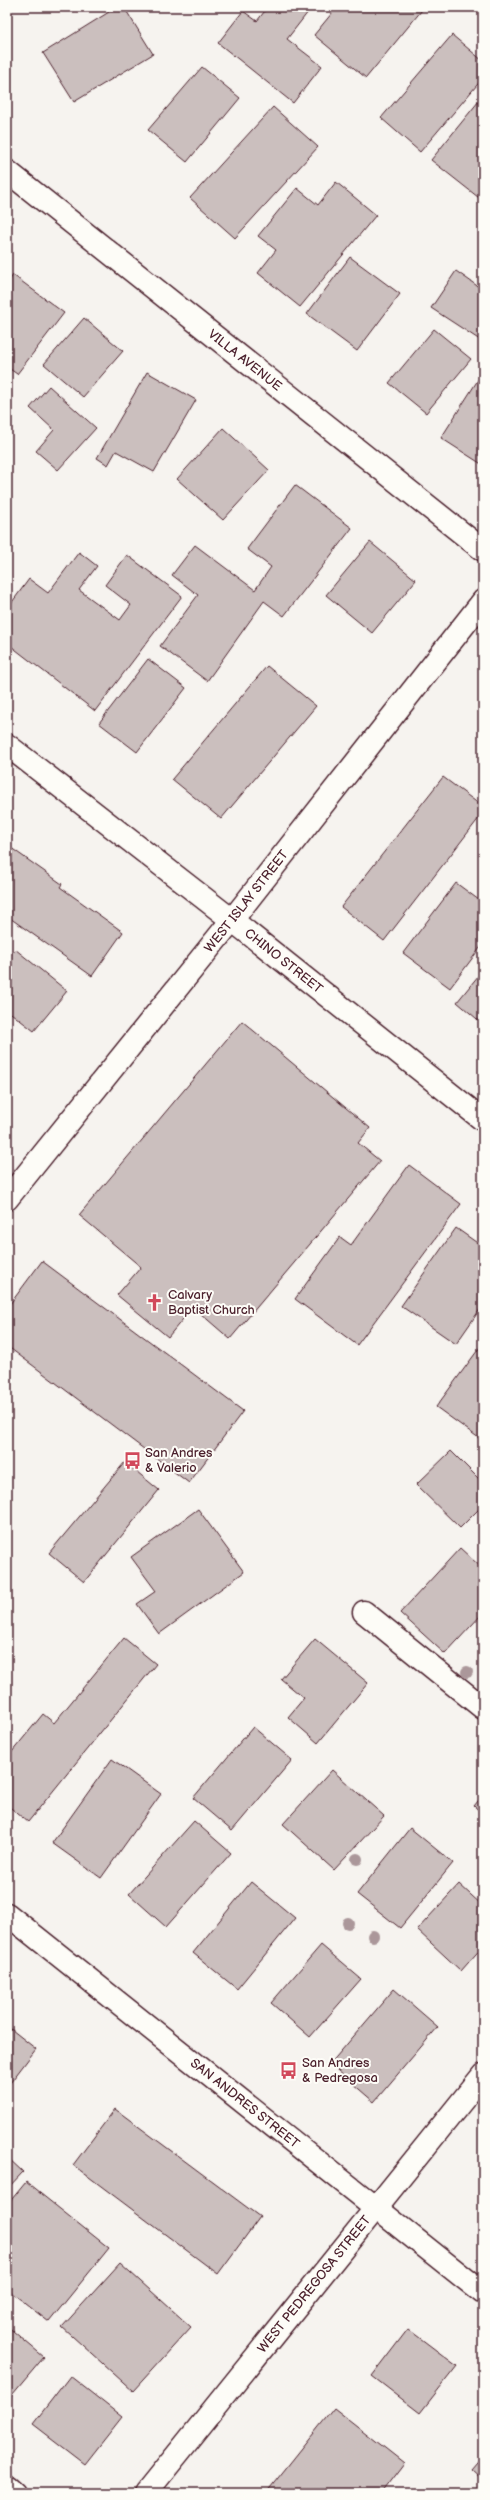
<svg xmlns="http://www.w3.org/2000/svg" width="490" height="2500" viewBox="0 0 490 2500" font-family="'Balsamiq Sans',sans-serif">
	<style>
		.building { fill: #cbbfbe; stroke: #4a1f2b }
		.lines { fill: none; stroke-linecap: round; stroke-linejoin: round }
		.minor-casing { stroke: #4a1f2b; stroke-width: 25 }
		.minor { stroke: #fdfcf7; stroke-width: 22 }
		.tree { fill: #ab979a }
		.labels { text-anchor: middle; dominant-baseline: central; stroke-width: 4; stroke-linejoin: round; paint-order: stroke }
		.street-label { font-size: 13px; fill: #4a1f2b; stroke: #fdfcf7 }
		.poi-label { font-size: 13px; fill: #4a1f2b; stroke: #fdfcf7; text-anchor: start }
	</style>
	<rect width="100%" height="100%" fill="#f6f3ef"/>
	<filter id="ink" filterUnits="userSpaceOnUse"><feTurbulence type="fractalNoise" baseFrequency=".025" numOctaves="2"/><feDisplacementMap in="SourceGraphic" scale="8" xChannelSelector="R" yChannelSelector="G"/><feConvolveMatrix kernelMatrix="1 2 1 2 8 2 1 2 1" color-interpolation-filters="sRGB"/></filter>
	<g filter="url(#ink)">
		<path class="building" d="M117 7H124L153 54 74 102 43 53Z
			M268 7H312L287 39 322 66 293 103 218 43 243 11 257 21Z
			M337 7H418L422 10 366 78 314 35Z
			M452 35 483 61V78L420 152 381 118Z
			M202 67 240 98 187 162 148 130Z
			M483 96V201L431 160Z
			M273 107 318 147 235 238 190 198Z
			M336 182 376 215 300 307 258 273 276 250 258 236 297 188 318 205Z
			M350 257 400 294 357 351 307 314Z
			M456 271 483 290V342L431 308Z
			M13 275 64 313 17 374 7 367V284Z
			M84 318 123 351 83 397 44 364Z
			M434 329 471 359 426 413 389 383Z
			M147 372 196 400 154 472 116 451 108 465 97 458Z
			M483 372V465L441 438Z
			M49 386 96 428 58 470 36 451 54 430 30 408Z
			M223 428 269 470 223 520 177 479Z
			M295 485 352 528 284 616 264 601 207 681 160 646 198 595 172 575 195 545 255 590 271 567 247 549Z
			M370 542 416 580 372 633 326 595Z
			M79 552 97 566 79 590 120 620 131 605 105 585 127 555 182 596 95 711 7 643V609L29 579 48 593Z
			M148 659 186 688 137 752 99 723Z
			M267 666 316 706 221 819 172 779Z
			M443 777 483 807V813L384 941 341 907Z
			M7 845 62 884 60 887 123 932 92 976 7 916Z
			M456 883 483 903V944L450 988 403 953Z
			M15 949 67 991 34 1031 7 1010V959Z
			M483 970V1024L457 1002Z
			M242 1021 370 1128 358 1143 380 1161 230 1339 193 1307 168 1337 117 1295 141 1267 79 1215Z
			M409 1165 461 1204 357 1345 295 1299 340 1237 351 1245Z
			M456 1228 483 1247V1305L456 1344 401 1306Z
			M42 1261 243 1411 189 1483 7 1346V1308Z
			M483 1343V1441L436 1407Z
			M451 1451 483 1483V1505L460 1528 416 1485Z
			M125 1462 159 1490 84 1582 49 1553Z
			M198 1509 244 1572 159 1634 137 1604 156 1591 131 1557Z
			M460 1548 483 1569V1613L445 1654 400 1613Z
			M124 1638 156 1664 28 1822 7 1805V1758L43 1714 54 1723Z
			M315 1639 368 1683 318 1743 288 1717 304 1698 281 1679Z
			M7 1697 13 1702 7 1709Z
			M253 1727 292 1760 232 1831 193 1798Z
			M112 1759 161 1794 101 1878 52 1843Z
			M332 1770 384 1816 334 1870 283 1824Z
			M483 1795V1814L474 1806Z
			M194 1821 231 1853 166 1927 129 1894Z
			M410 1828 453 1863 400 1928 357 1894Z
			M251 1882 295 1918 237 1989 193 1953Z
			M459 1884 483 1906V1946L461 1971 417 1930Z
			M321 1945 361 1979 310 2037 271 2003Z
			M394 1989 438 2027 374 2102 330 2064Z
			M7 2026 36 2049 7 2087Z
			M115 2109 260 2217 218 2274 73 2165Z
			M7 2157 23 2172 7 2189Z
			M26 2182 109 2248 49 2322 7 2289V2205Z
			M120 2263 191 2327 133 2391 62 2327Z
			M7 2326 44 2357 7 2401Z
			M408 2329 457 2366 420 2413 372 2376Z
			M70 2376 122 2417 85 2464 33 2424Z
			M334 2408 404 2463 381 2493H266Z
			M483 2455V2480L471 2469Z"/>
		<g class="lines">
			<defs>
				<g id="minor">
					<path id="s1" d="M7 171 483 550"/>
					<path id="s2" d="M7 745 232 920 483 1120"/>
					<path id="s3" d="M7 1199 232 920 483 601"/>
					<path d="M364 1612 483 1708"/>
					<path id="s4" d="M7 1914 483 2293"/>
					<path d="M7 2486 15 2493"/>
					<path id="s5" d="M146 2493 483 2075"/>
				</g>
			</defs>
			<use href="#minor" class="minor-casing"/>
			<use href="#minor" class="minor"/>
		</g>
		<g class="tree">
			<circle cx="467" cy="1672" r="6"/>
			<circle cx="357" cy="1859" r="6"/>
			<circle cx="348" cy="1923" r="6"/>
			<circle cx="373" cy="1936" r="6"/>
		</g>
	</g>
	<defs>
		<symbol id="church-bare" viewBox="-9 -9 18 18"><path d="M-1.2-6h2.4v3.5h3.3v2.4h-3.3V6h-2.4V-.1h-3.3v-2.4h3.3Z" fill="#d1495b" stroke="#fdfcf7" stroke-width="2.5" paint-order="stroke"/></symbol>
		<symbol id="bus-bare" viewBox="-9 -9 18 18"><path d="M-5-6H5V4H4V6H2V4H-2V6H-4V4H-5ZM-3.5-4V0h7V-4ZM-3.5 1.2v1.5H-2V1.2ZM2 1.2v1.5H3.5V1.2Z" fill="#d1495b" stroke="#fdfcf7" stroke-width="2.5" paint-order="stroke"/></symbol>
	</defs>
	<g fill-rule="evenodd">
		<use href="#church-bare" x="142" y="1290" width="25" height="25"/>
		<use href="#bus-bare" x="120" y="1448" width="25" height="25"/>
		<use href="#bus-bare" x="276" y="2058" width="25" height="25"/>
	</g>
	<g class="labels">
		<g class="street-label">
			<text stroke="none"><textPath href="#s1" startOffset="304">VILLA AVENUE</textPath></text>
			<text stroke="none"><textPath href="#s3" startOffset="382">WEST ISLAY STREET</textPath></text>
			<text stroke="none"><textPath href="#s2" startOffset="351">CHINO STREET</textPath></text>
			<text stroke="none"><textPath href="#s4" startOffset="304">SAN ANDRES STREET</textPath></text>
			<text stroke="none"><textPath href="#s5" startOffset="268">WEST PEDREGOSA STREET</textPath></text>
		</g>
		<g class="poi-label">
			<text x="168" y="1295">Calvary<tspan x="168" dy="15">Baptist Church</tspan></text>
			<text x="145" y="1453">San Andres<tspan x="145" dy="15">&amp; Valerio</tspan></text>
			<text x="302" y="2063">San Andres<tspan x="302" dy="15">&amp; Pedregosa</tspan></text>
		</g>
	</g>
	<rect width="490" height="2500" fill="none" stroke="#fdfcf7" stroke-width="24"/>
	<rect x="12" y="12" width="466" height="2476" fill="none" stroke="#4a1f2b" stroke-width="1.5" filter="url(#ink)"/>
</svg>
